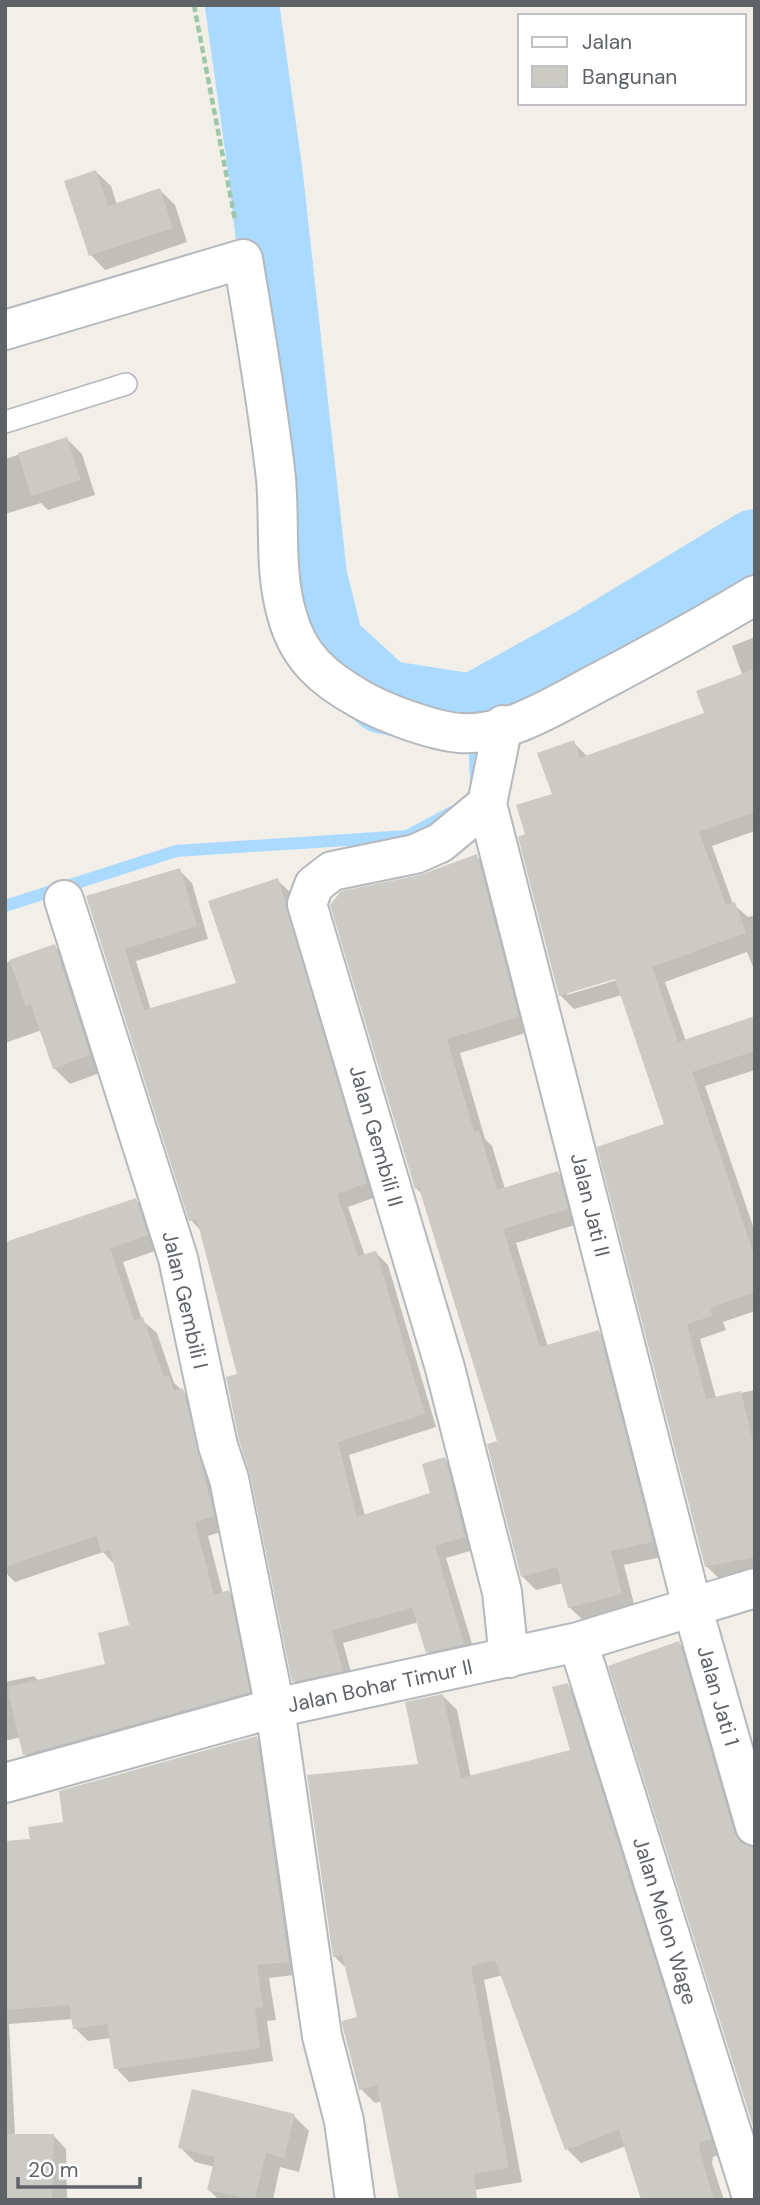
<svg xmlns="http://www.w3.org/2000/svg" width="760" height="2205" viewBox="0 0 760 2205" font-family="'DM Sans',sans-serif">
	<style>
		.shadow { fill: #0003; fill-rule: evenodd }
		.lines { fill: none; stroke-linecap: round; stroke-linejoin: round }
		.stream { stroke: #aadaff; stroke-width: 12 }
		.river { stroke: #aadaff; stroke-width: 74 }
		.building { fill: #cccac5 }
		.lane-casing { stroke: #b5b8bc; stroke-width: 24 }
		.street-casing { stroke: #b5b8bc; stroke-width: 42 }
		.path { stroke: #9cc7a9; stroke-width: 4.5; stroke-dasharray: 7 3.5; stroke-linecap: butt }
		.lane { stroke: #fff; stroke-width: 21 }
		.street { stroke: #fff; stroke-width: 38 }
		.labels { text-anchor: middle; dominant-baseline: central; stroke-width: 5; stroke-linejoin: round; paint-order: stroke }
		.street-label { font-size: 21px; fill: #5f6368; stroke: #fff }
	</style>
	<rect width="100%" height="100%" fill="#f1efe8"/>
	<path class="shadow" d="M96 172 111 186 117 205 160 190 175 205 187 242 105 270 91 255Z
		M67 439 82 454 95 495 48 510 41 503 5 514V459Z
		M755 637V686L748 691 732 646Z
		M573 742 588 757 755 749V831L712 846 733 904 748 917 755 915V971L747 952 665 982 686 1041 755 1018V1070L705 1086 755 1232V1311L723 1322 726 1330 700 1339 716 1398 755 1390V1574L721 1580 706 1566 666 1125 622 995 574 1009 560 995 528 836 554 795ZM623 975 624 978 567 995V991Z
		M477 857 491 871 532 1031 460 1053 485 1139 492 1146 505 1189 558 1173 572 1187 581 1223 516 1243 548 1347 598 1332 613 1346 666 1556 624 1565 635 1608 584 1621 569 1607 563 1583 536 1590 522 1576 499 1442 423 1195 416 1188 420 877Z
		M179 870 192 883 208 939 136 961 151 1010 238 984 277 880 290 892 379 1196 348 1207 365 1256 376 1253 388 1265 436 1427 349 1455 365 1516 433 1494 445 1459 457 1471 477 1549 446 1558 476 1657 441 1664 428 1652 419 1622 343 1643 354 1683 306 1694 294 1681 240 1376 202 1232 191 1220 88 897Z
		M54 946 70 961 105 1071 70 1084 54 1068 42 1030 5 1043V963Z
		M136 1200 150 1215 161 1249 123 1262 142 1320 157 1333 174 1383 197 1404 227 1530 208 1536 223 1594 229 1592 243 1607 263 1706 39 1768 25 1754 21 1737 5 1741V1682L34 1676 39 1681 107 1666 132 1626 115 1565 103 1552 15 1582 5 1572V1244Z
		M679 1643 693 1657 747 1848 755 1849V2126L611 1667Z
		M567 1685 581 1699 724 2153 713 2157 712 2163 724 2200H643L626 2146 581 2163 567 2149 503 1975 484 1980 522 2182 416 2200 382 2101 375 2103 361 2089 359 2018 347 1969 334 1956 420 1766 443 1696 457 1710 471 1778 572 1751Z
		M256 1738 270 1751 302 1974 269 1978 276 2020 267 2021 273 2061 129 2082 116 2068 111 2038 88 2041 75 2028 73 2019 9 2024 15 2134 53 2135 66 2149 67 2200H5V1842L32 1840Z
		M294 2116 309 2131 299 2172 280 2167 273 2200H219L209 2190 215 2167 195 2162 180 2147Z"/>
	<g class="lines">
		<path class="stream" d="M473 711 476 783
			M5 906 176 851 407 836 452 812"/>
		<path class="river" d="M242 5 266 176 310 576 327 645 384 697 473 711 592 645 755 546"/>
	</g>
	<path class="building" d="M96 170 108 206 160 188 173 228 89 256 64 181Z
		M67 437 81 480 31 496 18 453Z
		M755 669V812L699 832 726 905 735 902 746 933 652 967 678 1042 755 1016V1051L692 1072 755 1258V1292L710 1308 713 1316 687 1324 706 1399 741 1391 755 1451V1557L705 1567 597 1147 664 1124 615 979 559 996 518 837 525 834 516 805 552 794 537 753 574 740 580 758 704 713 696 691Z
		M477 854 519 1017 447 1039 474 1132 479 1130 497 1190 558 1171 568 1209 503 1229 540 1347 599 1330 653 1542 611 1551 622 1594 568 1608 557 1567 521 1577 487 1444 497 1441 419 1188 415 1189 330 905 341 891 420 875Z
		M180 868 197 926 125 949 144 1010 236 983 208 901 278 878 367 1183 337 1194 358 1256 376 1251 425 1414 338 1442 357 1517 430 1493 422 1464 445 1457 465 1537 435 1546 464 1644 426 1653 412 1608 332 1630 343 1671 292 1682 250 1475 239 1440 226 1377 237 1374 198 1224 195 1219 189 1221 86 896Z
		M55 944 90 1055 53 1069 31 1005 26 1007 9 960Z
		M136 1198 148 1235 110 1248 134 1320 143 1317 164 1377 169 1376 174 1391 183 1388 214 1516 195 1522 214 1595 229 1590 250 1692 23 1755 7 1687 105 1664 98 1633 129 1625 110 1550 101 1553 97 1536 5 1567V1242Z
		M679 1641 734 1832 740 1842 755 1847 753 2126 608 1666Z
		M568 1683 711 2139 699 2143V2148L714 2200H641L619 2130 565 2150 495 1960 471 1966 509 2168 474 2174 477 2200H399L377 2085 359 2090 342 2024V2021L357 2017 342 1955 333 1957 307 1775 418 1764 405 1702 443 1694 461 1778 570 1750 552 1687Z
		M257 1736 289 1962 257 1965 263 2007 255 2008 260 2048 114 2069 107 2024 73 2029 69 2005 5 2010V1841L30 1839 28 1827 63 1822 59 1791Z
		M192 2089 295 2114 284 2158 266 2153 255 2200 207 2190 215 2157 178 2148Z
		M5 2134H54L52 2200H5Z"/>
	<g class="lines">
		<defs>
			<path id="lane" d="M5 422 126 384"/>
			<path id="street" d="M5 330 243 259C255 332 268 405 276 479 280 524 274 571 287 615 298 657 324 679 360 699 384 713 433 731 460 733 511 736 560 702 603 680 654 653 705 625 755 595
				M503 725 487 804 440 843 415 854 332 871 314 885 307 904 445 1368 502 1592 509 1658
				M487 804 692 1606 755 1826
				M64 900 178 1258 218 1446 229 1479 275 1708 322 2036 344 2121 355 2200
				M578 1642 753 2200
				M5 1783 275 1708 578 1642 755 1588"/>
		</defs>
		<use href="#lane" class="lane-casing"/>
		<use href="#street" class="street-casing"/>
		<path class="path" d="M194 5 235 220"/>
		<use href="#lane" class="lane"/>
		<use href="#street" class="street"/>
	</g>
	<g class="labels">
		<g class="street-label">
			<text transform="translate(376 1136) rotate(74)">Jalan Gembili II</text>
			<text transform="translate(590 1205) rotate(76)">Jalan Jati II</text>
			<text transform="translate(185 1300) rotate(77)">Jalan Gembili I</text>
			<text transform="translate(380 1686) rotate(-12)">Jalan Bohar Timur II</text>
			<text transform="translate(718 1696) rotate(74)">Jalan Jati 1</text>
			<text transform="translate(665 1921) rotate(73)">Jalan Melon Wage</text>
		</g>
	</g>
	<rect width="760" height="2205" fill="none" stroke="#5f6368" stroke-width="14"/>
	<rect x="518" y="14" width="228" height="91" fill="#ffffff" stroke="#bfc1c3" stroke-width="2"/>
	<rect x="532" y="37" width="35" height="10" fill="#ffffff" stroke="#bfc1c3" stroke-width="2"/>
	<text x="582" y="49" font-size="21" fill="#5f6368">Jalan</text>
	<rect x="532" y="66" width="35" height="21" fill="#cccac5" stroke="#bfc1c3" stroke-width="2"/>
	<text x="582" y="84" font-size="21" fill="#5f6368">Bangunan</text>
	<path d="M18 2177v10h122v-10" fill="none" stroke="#5f6368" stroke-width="3.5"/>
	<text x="28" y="2177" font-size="21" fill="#5f6368" stroke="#ffffff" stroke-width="5" paint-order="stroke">20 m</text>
</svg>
